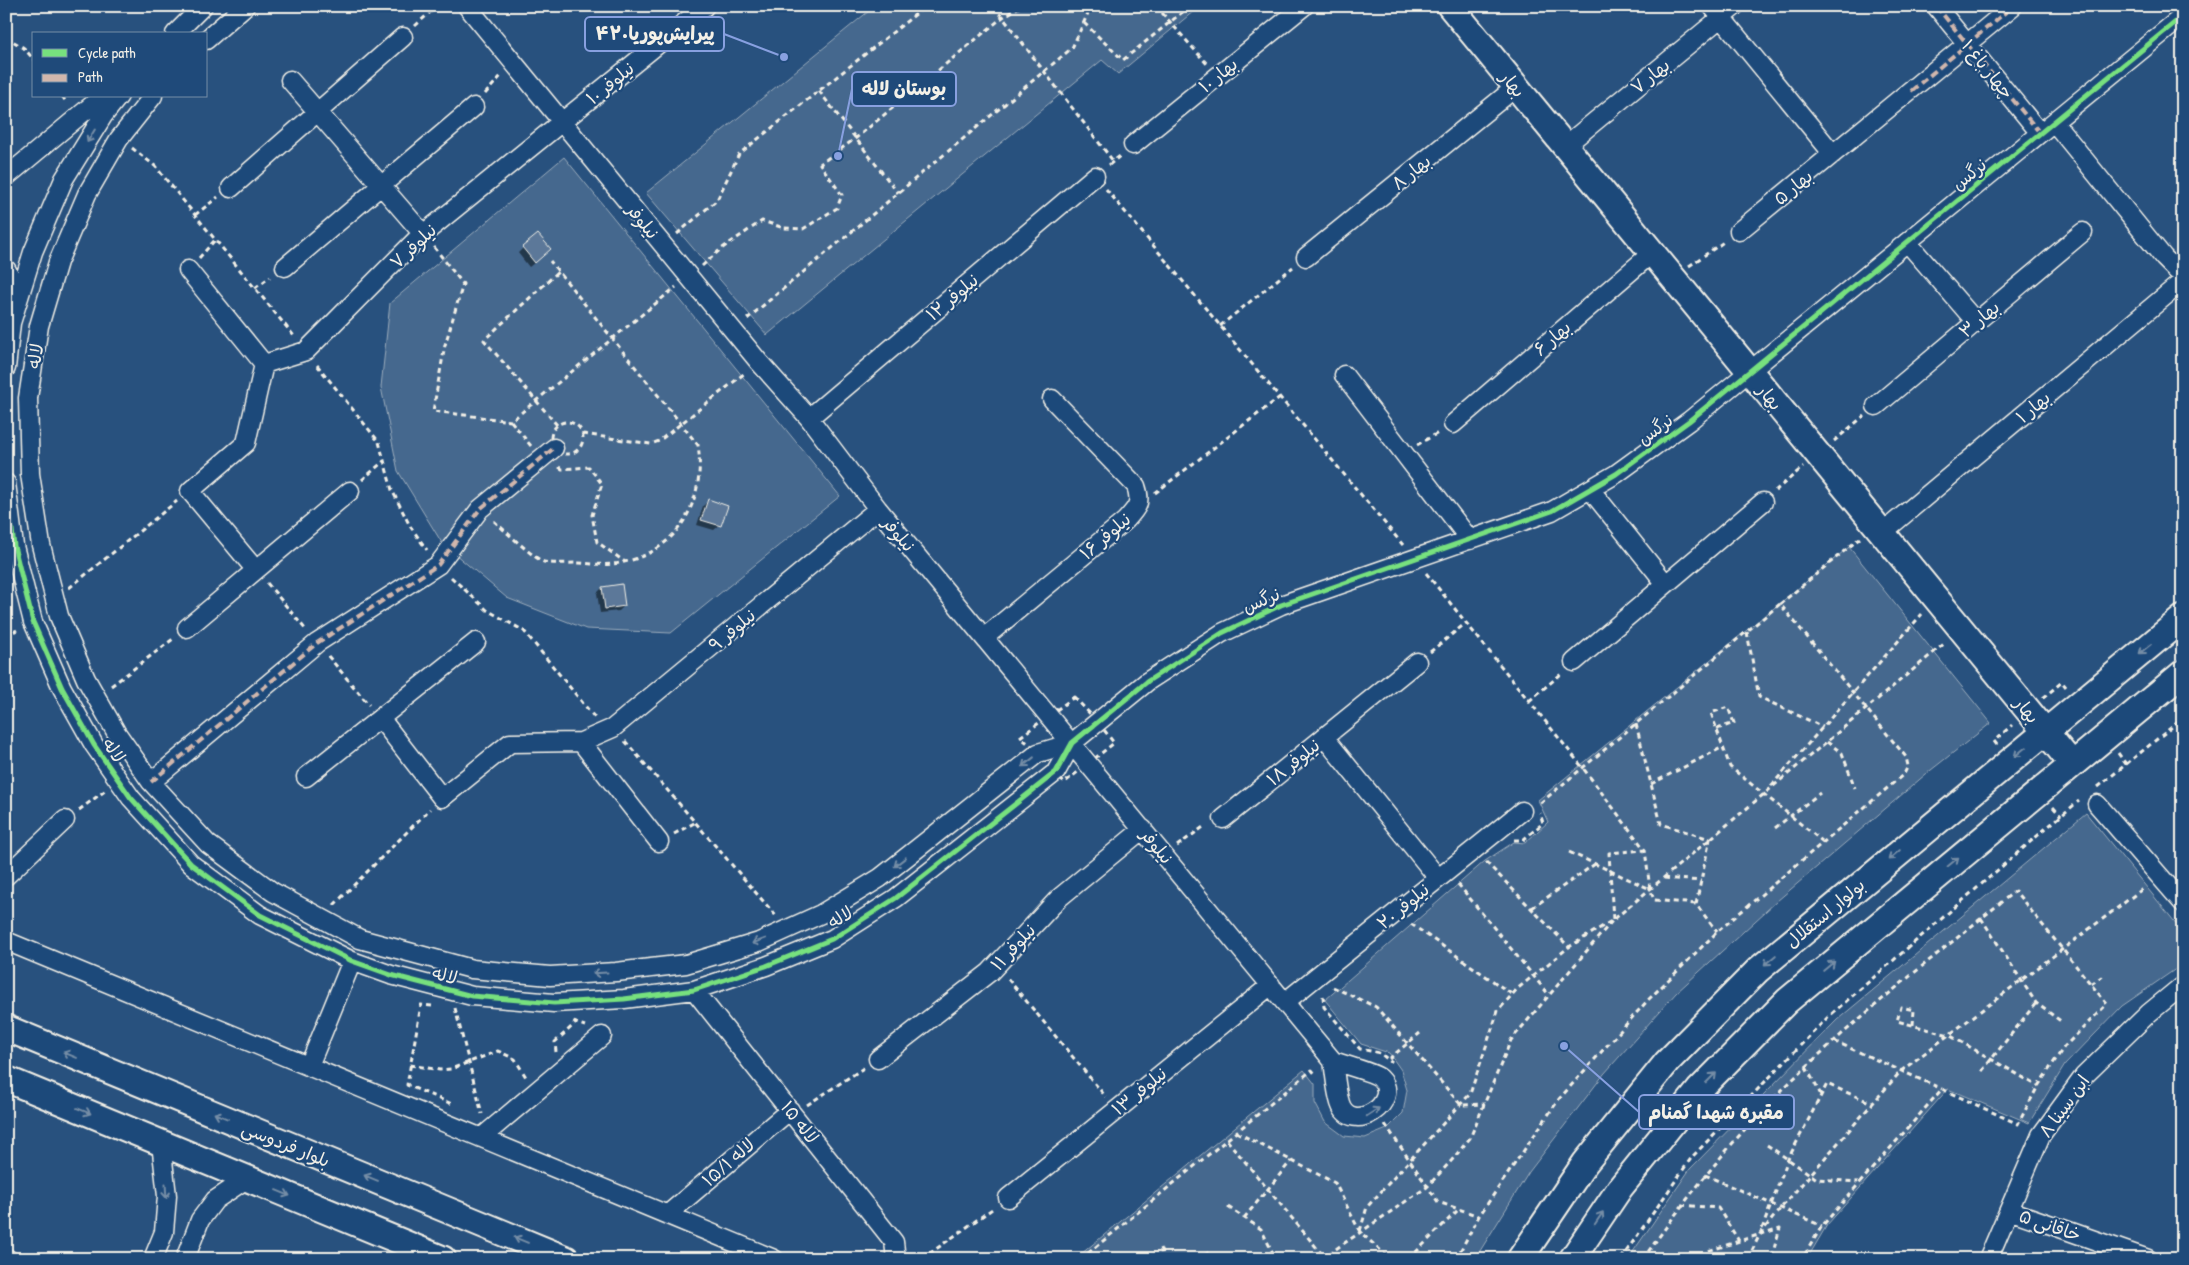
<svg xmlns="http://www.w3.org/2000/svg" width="2189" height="1265" viewBox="0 0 2189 1265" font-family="'Patrick Hand','Playpen Sans Arabic',sans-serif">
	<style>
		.green { fill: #45688e; stroke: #9cacbb }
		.shadow { fill: #0007 }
		.building { fill: #5b7899; stroke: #f4f1e8 }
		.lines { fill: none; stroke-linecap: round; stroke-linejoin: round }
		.street-casing { stroke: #f4f1e8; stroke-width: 21 }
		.secondary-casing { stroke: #f4f1e8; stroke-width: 29 }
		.path { stroke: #f4f1e8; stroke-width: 3; stroke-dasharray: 5 4; stroke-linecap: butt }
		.street { stroke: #1f4a7a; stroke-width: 18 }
		.secondary { stroke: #1f4a7a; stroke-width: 25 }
		.quiet { stroke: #d1b7ad; stroke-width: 4; stroke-dasharray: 8 4; stroke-linecap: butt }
		.cycleway-casing { stroke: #1f4a7a; stroke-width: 8 }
		.cycleway { stroke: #77e17e; stroke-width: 5 }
		.oneway { stroke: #748da6 }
		.labels { text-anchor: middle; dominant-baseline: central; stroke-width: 4.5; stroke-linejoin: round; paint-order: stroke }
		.street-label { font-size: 18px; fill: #f4f1e8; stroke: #1f4a7a }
		.leader { fill: none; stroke: #88a0e0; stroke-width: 2 }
		.callout-dot { fill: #88a0e0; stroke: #1f4a7a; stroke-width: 2 }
		.callout { fill: #1f4a7a; stroke: #88a0e0; stroke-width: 2 }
		.callout-label { font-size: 19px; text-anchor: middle; font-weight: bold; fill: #f4f1e8 }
	</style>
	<rect width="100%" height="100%" fill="#28517e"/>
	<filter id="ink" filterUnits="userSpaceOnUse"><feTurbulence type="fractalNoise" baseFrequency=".02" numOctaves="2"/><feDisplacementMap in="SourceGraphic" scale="10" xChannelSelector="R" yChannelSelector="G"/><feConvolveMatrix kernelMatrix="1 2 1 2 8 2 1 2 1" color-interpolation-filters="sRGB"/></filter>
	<g filter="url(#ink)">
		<path class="green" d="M875 6H1200L1118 74 1102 60 767 335 646 193Z
			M564 157 840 496 671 633 586 629 507 598 442 543 398 471 381 387 390 303Z
			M1849 547 1991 723 1926 774 1777 901 1676 993 1604 1074 1529 1172 1475 1259H1075L1304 1070 1315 1084V1103L1325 1122 1344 1136 1365 1138 1387 1129 1403 1113 1407 1090 1401 1070 1389 1053 1361 1044 1325 1000 1485 861 1514 842 1525 843 1548 822 1538 800Z
			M2086 813 2183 932V964L2122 1006 2065 1065 2029 1123 1948 1089 1827 1225 1807 1259H1628L1690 1169 1837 1020Z"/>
		<path class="shadow" d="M523 248 544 255 529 267 518 253Z
			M708 501 720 525 714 530 697 525 703 506Z
			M602 588 624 606 619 611 600 613 597 593Z"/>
		<path class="building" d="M538 234 551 249 535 263 522 247Z
			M708 499 728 506 721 526 701 520Z
			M622 584 625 606 605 609 602 587Z"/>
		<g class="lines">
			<defs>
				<path id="street" d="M467 6 759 362 809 418 878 509 1333 1061C1335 1074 1336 1090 1340 1103 1351 1137 1404 1101 1380 1078 1375 1073 1342 1064 1333 1061
					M1712 6 1833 154
					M1936 6 2040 133
					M175 34 203 6
					M206 40 245 6
					M290 80 423 234
					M153 96 119 139 87 194 58 262 39 326 28 398 30 474 41 545 59 616 86 679 116 732 151 782 208 844 273 892 360 939 472 969 550 976 616 972 686 964 759 942 821 914 880 878 1038 753 1072 743
					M2054 122 2164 258 2177 271H2183
					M1133 145 1304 6
					M1565 146 1735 6
					M6 177 103 96
					M231 188 403 37
					M1739 231 2013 6
					M1907 242 1976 322
					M1306 257 1516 87
					M285 267 474 107
					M6 269 20 294
					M188 270 264 364 246 443 190 491 255 569
					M264 364 306 351 416 240 705 6
					M6 368 11 323 33 252 64 179 103 116 119 96
					M1344 375 1470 540
					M1876 406 2083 232
					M809 418 1095 176
					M1453 424 1652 253
					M6 483 14 546 33 622 62 688 94 745 131 798 191 864 260 915 352 961 391 975 472 996 554 1003 624 999 694 990 766 966 832 939 896 898 1056 772 1072 743 1148 681 1222 633 1281 605 1552 511 1616 474 1689 421 1750 371 2183 16
					M1590 489 1666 584
					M1882 533 2183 281
					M187 628 350 491
					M985 637 1125 521C1137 508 1142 503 1136 486L1052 399
					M1574 662 1763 502
					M380 718 442 798 510 743 581 742 613 728 878 509
					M1324 737 1438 878
					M581 742 659 842
					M306 777 476 642
					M151 782 317 643 438 565 480 509 554 448
					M2097 804 2183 903
					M1223 819 1417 662
					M6 876 65 820
					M6 941 774 1259
					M694 990 894 1242 896 1259
					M1285 1002 1522 811
					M878 1059 990 972 1059 898 1143 829
					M309 1066 352 961
					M481 1138 602 1036
					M1008 1198 1271 985
					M2009 1210 2148 1259
					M667 1215 790 1110
					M6 1258 8 1259
					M153 1259 164 1232 167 1196 161 1143
					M185 1259 200 1220 215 1200 248 1178
					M1988 1259 2041 1135 2084 1076 2149 1013 2183 985"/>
				<path id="secondary" d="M1450 6 2072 764
					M6 1028 566 1259
					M6 1079 443 1259
					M1520 1259 1585 1163 1667 1062 1758 970 2183 618
					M1572 1259 1620 1188 1699 1090 1787 1001 2183 673"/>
			</defs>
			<use href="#street" class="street-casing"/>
			<use href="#secondary" class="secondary-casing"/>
			<path class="path" d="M994 6 1113 161
				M1156 6 1207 64
				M1084 23 1123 60 1190 6
				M415 26 437 6
				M6 37 24 48 34 60
				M819 91 898 193
				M485 94 501 76
				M62 96 67 103
				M132 148 155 166 294 336
				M1109 165 1121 155
				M1106 189 1403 545
				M195 215 218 197
				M677 234 717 200 739 154 926 6
				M434 247 463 284 445 345 433 411 511 421
				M199 258 215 240
				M702 266 721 249 762 221 784 228 803 229 837 208 842 195 820 164 856 138 1003 17 1021 6
				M1689 266 1725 241
				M255 288 270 277
				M747 319 1072 48 1089 11 1094 6
				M1220 326 1293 267
				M317 365 379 442 392 490 410 526 427 550
				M551 438a16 16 0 1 1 32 0a16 16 0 1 1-32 0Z
				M557 425 484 340 558 272
				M583 434 651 444 659 441 745 373
				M1834 441 1864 416
				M1417 445 1438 433
				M531 446 511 421 676 287
				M559 467 562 469 589 467 602 484 592 515 597 542 625 562
				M362 480 384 461
				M1775 491 1803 467
				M1155 493 1280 397
				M494 521C503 529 535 559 544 562 554 564 568 563 579 563 594 564 609 566 624 562 680 550 706 498 698 445L550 261
				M1426 573 1583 768 1645 850 1650 889 1654 900 1696 904
				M451 577 487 610 524 631 595 718
				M267 583 306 630
				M69 588 177 501
				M1780 604 1860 538
				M1747 632 1759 697 1823 727
				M6 636 17 630
				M1430 652 1466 623
				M328 656 369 705
				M111 686 173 639
				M1074 697 1098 722 1114 743 1064 783 1034 748 1020 737Z
				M2043 698 2062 682 2066 687
				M1529 701 1561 674
				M1636 724 1661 824 1710 839 1696 904 1717 932
				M1717 729 1734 723 1728 707 1711 713 1730 767 1822 841
				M625 741 776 916
				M1827 742 1842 753 1855 788
				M1997 745 1994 741 2012 725
				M2118 753 2126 764
				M1651 784 1723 747
				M1771 786 1922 614
				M2098 787 2183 718
				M2053 807 2061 816
				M79 810 106 790
				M1775 828 1820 793
				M674 834 696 822
				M1514 840H1523L1543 823 1540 813
				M1177 846 1206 825
				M1569 852 1650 889
				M1486 862 1569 947
				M1664 878 1701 881
				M1458 884 1549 995
				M334 905 430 809
				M1532 908 1595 864
				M1981 918 2036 1003 2062 1022
				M1411 924 1513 995
				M1008 979 1106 1097
				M2091 984 2106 974
				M1333 987 1376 1007 1461 1105 1485 1104
				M1323 996 1324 1007 1360 1049 1380 1053 1392 1063
				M432 1006 421 1005 407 1085 452 1104
				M455 1008 482 1114
				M573 1022 585 1026
				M1913 1025 1914 1010 1901 1007 1897 1021 1949 1035 2038 1086
				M1834 1041 1942 1089
				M556 1052 555 1042 577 1022
				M1389 1059 1420 1033
				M410 1065 440 1070 451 1069 498 1051 515 1059 526 1077
				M1806 1067 1821 1095
				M1982 1071 2036 1003
				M807 1105 865 1067
				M1385 1124 1438 1202 1479 1216
				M1236 1132 1335 1183 1360 1232 1390 1259
				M1227 1140 1326 1259
				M1767 1145 1817 1179 1858 1182
				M1705 1175 1822 1226
				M1681 1205 1718 1208 1739 1241
				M1228 1207 1261 1229 1276 1259
				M1244 1218 1291 1161
				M1762 1229 1788 1159 1827 1084 1872 1103
				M1360 1231 1367 1207 1470 1094 1498 1011 1517 989 1569 947 1613 920 1609 853 1645 850
				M1160 1248 1164 1259
				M922 1259 995 1207
				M1081 1259 1312 1070 1316 1075
				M1196 1259 1210 1252
				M1321 1259 1427 1187 1452 1160 1470 1138 1511 1040 1613 920 1945 643
				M1409 1259 1459 1209
				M1456 1259 1479 1216 1559 1099 1648 1000 1717 932 1904 774 1908 766 1906 757 1780 604 1538 805
				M1621 1259 1692 1157 1828 1017 2044 830 2079 801
				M1643 1259C1692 1190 1745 1123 1807 1066 1873 1004 1945 948 2015 891L2107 1004 2064 1047 2038 1086 2018 1124 1942 1089 1822 1226 1802 1259
				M1707 1259 1708 1251 1780 1228 1771 1259
				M1748 1259 1760 1234 1781 1208 1901 1071 2145 887"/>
			<use href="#street" class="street"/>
			<use href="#secondary" class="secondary"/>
			<path class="quiet" d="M1936 6 2040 133
				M1911 91 2013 6
				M151 782 317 643 438 565 480 509 554 448"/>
			<defs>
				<path id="cycleway" d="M6 483 14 546 33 622 62 688 94 745 131 798 191 864 260 915 352 961 391 975 472 996 554 1003 624 999 694 990 766 966 832 939 896 898 1056 772 1072 743 1148 681 1222 633 1281 605 1552 511 1616 474 1689 421 1750 371 2183 16"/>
			</defs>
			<use href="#cycleway" class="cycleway-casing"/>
			<use href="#cycleway" class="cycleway"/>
		</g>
		<defs><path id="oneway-shaft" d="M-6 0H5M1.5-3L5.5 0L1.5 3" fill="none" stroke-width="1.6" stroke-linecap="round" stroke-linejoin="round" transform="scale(1.25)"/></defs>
		<g class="oneway">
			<use href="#oneway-shaft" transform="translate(91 136) rotate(121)"/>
			<use href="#oneway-shaft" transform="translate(2145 649) rotate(141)"/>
			<use href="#oneway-shaft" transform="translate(2020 752) rotate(141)"/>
			<use href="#oneway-shaft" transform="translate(1028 762) rotate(142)"/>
			<use href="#oneway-shaft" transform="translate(1894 855) rotate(140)"/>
			<use href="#oneway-shaft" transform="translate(900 862) rotate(142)"/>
			<use href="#oneway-shaft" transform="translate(1953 862) rotate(-39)"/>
			<use href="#oneway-shaft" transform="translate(759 941) rotate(160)"/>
			<use href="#oneway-shaft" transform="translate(1770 960) rotate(140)"/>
			<use href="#oneway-shaft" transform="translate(1829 966) rotate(-40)"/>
			<use href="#oneway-shaft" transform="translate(600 973) rotate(177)"/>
			<use href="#oneway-shaft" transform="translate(70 1055) rotate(-158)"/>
			<use href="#oneway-shaft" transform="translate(1711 1078) rotate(-45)"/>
			<use href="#oneway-shaft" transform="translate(84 1111) rotate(22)"/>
			<use href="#oneway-shaft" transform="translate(1373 1112) rotate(-33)"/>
			<use href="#oneway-shaft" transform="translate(221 1116) rotate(-158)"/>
			<use href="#oneway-shaft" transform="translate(371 1178) rotate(-158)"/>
			<use href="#oneway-shaft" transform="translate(166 1191) rotate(86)"/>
			<use href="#oneway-shaft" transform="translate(283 1193) rotate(22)"/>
			<use href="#oneway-shaft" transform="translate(1599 1218) rotate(-56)"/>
			<use href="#oneway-shaft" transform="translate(521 1240) rotate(-158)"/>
		</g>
	</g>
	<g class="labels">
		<g class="street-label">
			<text transform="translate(1988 69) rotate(51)">چهار باغ ۱</text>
			<text transform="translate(1218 75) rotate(-39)">بهار ۱۰</text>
			<text transform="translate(1650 76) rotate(-39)">بهار ۷</text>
			<text transform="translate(610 83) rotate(-39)">نیلوفر ۱۰</text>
			<text transform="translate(1513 84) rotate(51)">بهار</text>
			<text transform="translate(1411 172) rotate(-39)">بهار ۸</text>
			<text transform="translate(1969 174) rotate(-39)">نرگس</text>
			<text transform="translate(1793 187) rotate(-39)">بهار ۵</text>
			<text transform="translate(643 221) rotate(51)">نیلوفر</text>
			<text transform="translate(413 246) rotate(-43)">نیلوفر ۷</text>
			<text transform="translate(952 297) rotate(-40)">نیلوفر ۱۲</text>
			<text transform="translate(1979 319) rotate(-40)">بهار ۳</text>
			<text transform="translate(1552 338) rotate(-41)">بهار ۶</text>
			<text transform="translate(35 356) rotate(-81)">لاله</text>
			<text transform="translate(1770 397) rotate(51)">بهار</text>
			<text transform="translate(2033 407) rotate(-40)">بهار ۱</text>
			<text transform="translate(1655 429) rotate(-36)">نرگس</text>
			<text transform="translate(899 534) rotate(50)">نیلوفر</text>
			<text transform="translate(1105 536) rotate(-41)">نیلوفر ۱۶</text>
			<text transform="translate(1261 600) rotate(-23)">نرگس</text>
			<text transform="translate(732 630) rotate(-40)">نیلوفر ۹</text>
			<text transform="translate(2027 710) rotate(51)">بهار</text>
			<text transform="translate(114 750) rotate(56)">لاله</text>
			<text transform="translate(1293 762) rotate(-39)">نیلوفر ۱۸</text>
			<text transform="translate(1157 846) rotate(51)">نیلوفر</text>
			<text transform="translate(1403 906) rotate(-39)">نیلوفر ۲۰</text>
			<text transform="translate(1825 913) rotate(-40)">بولوار استقلال</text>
			<text transform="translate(840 917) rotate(-31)">لاله</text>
			<text transform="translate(1013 947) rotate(-47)">نیلوفر ۱۱</text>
			<text transform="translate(445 975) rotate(15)">لاله</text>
			<text transform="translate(1139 1091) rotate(-39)">نیلوفر ۱۳</text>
			<text transform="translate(2064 1106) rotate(-54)">ابن سینا ۸</text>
			<text transform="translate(800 1122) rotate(52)">لاله ۱۵</text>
			<text transform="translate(286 1144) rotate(22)">بلوار فردوسی</text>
			<text transform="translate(728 1162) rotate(-41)">لاله ۱۵/۱</text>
			<text transform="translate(2050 1225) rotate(19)">خاقانی ۵</text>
		</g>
	</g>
	<path class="leader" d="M784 57L724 34M838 156L852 89M1564 1046L1639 1112"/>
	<g class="callout-dot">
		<circle cx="784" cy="57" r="5"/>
		<circle cx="838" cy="156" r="5"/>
		<circle cx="1564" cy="1046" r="5"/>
	</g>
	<g class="callout">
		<rect x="585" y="17" width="139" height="34" rx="5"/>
		<rect x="852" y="72" width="104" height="34" rx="5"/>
		<rect x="1639" y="1095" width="155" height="34" rx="5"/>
	</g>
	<g class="callout-label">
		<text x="655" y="40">پیرایش‌پوریا۴۲۰</text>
		<text x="904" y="95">بوستان لاله</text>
		<text x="1716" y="1119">مقبره شهدا گمنام</text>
	</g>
	<rect width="2189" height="1265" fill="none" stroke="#1f4a7a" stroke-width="25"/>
	<rect x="12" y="12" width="2164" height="1240" fill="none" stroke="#f4f1e8" stroke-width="2" filter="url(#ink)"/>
	<rect x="32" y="32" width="175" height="65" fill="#1f4a7a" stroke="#748da6"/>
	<rect x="42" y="49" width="25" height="8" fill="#77e17e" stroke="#748da6"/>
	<text x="78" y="58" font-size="15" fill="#f4f1e8">Cycle path</text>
	<rect x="42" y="74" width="25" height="8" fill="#d1b7ad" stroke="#748da6"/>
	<text x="78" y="82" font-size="15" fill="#f4f1e8">Path</text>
</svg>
